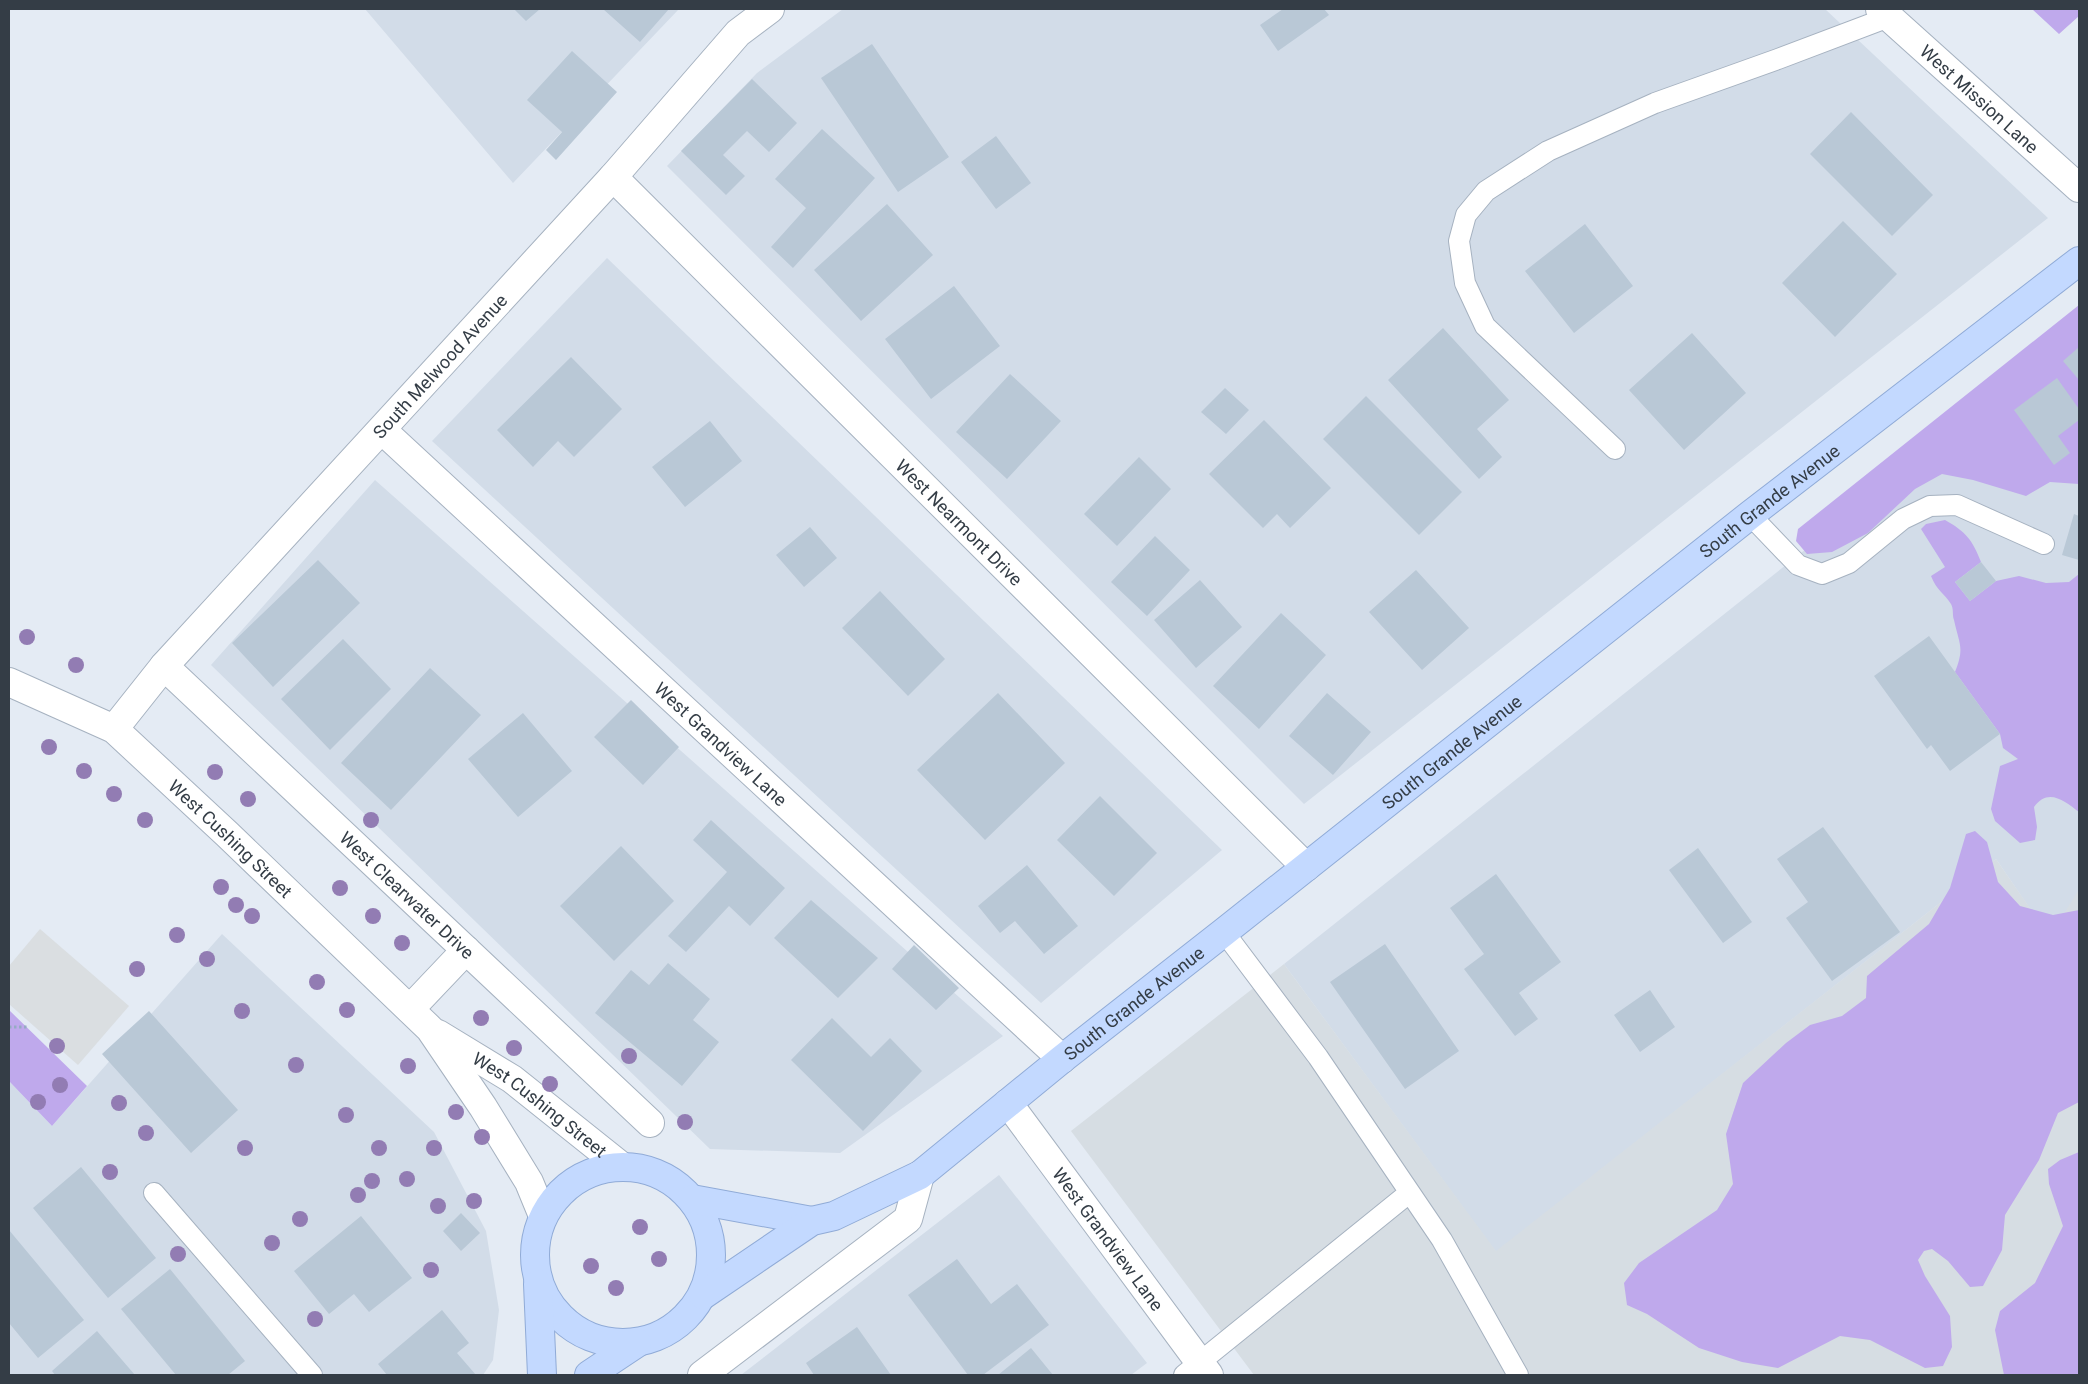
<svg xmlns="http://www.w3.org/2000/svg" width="2088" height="1384" viewBox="0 0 2088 1384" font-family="Roboto,sans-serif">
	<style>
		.residential { fill: #d2dce8 }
		.industrial { fill: #d6dde3 }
		.green { fill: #bfa9ec }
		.parking { fill: #dadee1 }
		.building { fill: #b9c8d6 }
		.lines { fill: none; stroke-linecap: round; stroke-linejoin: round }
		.service-casing { stroke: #a6b2c0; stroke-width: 22 }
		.minor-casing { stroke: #a6b2c0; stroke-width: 30 }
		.tertiary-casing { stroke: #a6b2c0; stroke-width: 30 }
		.secondary-casing { stroke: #90abd7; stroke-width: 30 }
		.path { stroke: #96abc3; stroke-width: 3; stroke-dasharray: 2.5 2.5; stroke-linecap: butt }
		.service { stroke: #fff; stroke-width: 20 }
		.minor { stroke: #fff; stroke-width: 28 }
		.tertiary { stroke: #fff; stroke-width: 28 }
		.secondary { stroke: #c3d9ff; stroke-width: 28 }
		.tree { fill: #927cb3 }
		.labels { text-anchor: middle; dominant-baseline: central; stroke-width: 4; stroke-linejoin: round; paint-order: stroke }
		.street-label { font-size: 18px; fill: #343d46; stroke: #fff }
	</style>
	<rect width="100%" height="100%" fill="#e4ebf4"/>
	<path class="residential" d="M365 9H679L513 183Z
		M843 9H1825L2048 218 1304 804 667 166 757 73Z
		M607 258 1222 850 1041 1003 432 441Z
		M2079 332V898L2050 938 1996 859 1496 1252 1284 964Z
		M375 480 1003 1036 840 1153 710 1149 211 665Z
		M222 934 434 1132 486 1231 499 1310 493 1360 483 1375H9V1081L52 1126Z
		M999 1175 1147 1363 1131 1375H741Z"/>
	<path class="industrial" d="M1996 859 2050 937 2079 889V1375H1254L1071 1131 1284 964 1496 1251Z"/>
	<path class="green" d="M2032 9H2079V16L2059 34Z
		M2079 305V484L2050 482 2026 496 1973 480 1942 474 1915 489 1868 533 1832 552 1807 554 1796 541 1798 529Z
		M1945 520C1966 532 1972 539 1981 562L1955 582 1970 601 1996 581 2019 576 2046 583 2069 582 2079 574V812C2065 801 2048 787 2034 807L2037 827 2035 840 2020 843 1995 821 1991 809 2000 766 2018 759 2003 748 2000 734 1955 672C1965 647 1959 644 1954 620 1952 615 1954 609 1951 604 1944 593 1937 591 1931 576L1945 567 1921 529 1926 524Z
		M1975 831 1987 842 1998 882 2020 906 2053 915 2079 910V1102L2058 1113 2039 1160 2005 1215 2002 1250 1983 1286 1970 1287 1948 1261 1932 1249 1924 1251 1918 1260 1925 1276 1950 1316 1952 1347 1943 1366 1925 1368 1870 1340 1840 1336 1778 1368 1742 1362 1699 1348 1647 1314 1627 1305 1624 1283 1639 1263 1717 1210 1733 1184 1726 1134 1743 1083 1786 1043 1810 1025 1842 1016 1866 998 1867 976 1929 924 1950 888 1966 834Z
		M9 1010 87 1086 52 1126 9 1081Z
		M2079 1152V1375H2004L1995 1330 2000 1311 2035 1283 2063 1226 2049 1184 2048 1169 2060 1160Z"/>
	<path class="parking" d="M40 929 129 1006 78 1065 9 1004V966Z"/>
	<path class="building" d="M514 9H540L526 21Z
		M603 9H669L640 42Z
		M1283 9H1324L1329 15 1278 51 1260 25Z
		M872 44 949 157 898 192 821 78Z
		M572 51 617 92 556 160 546 150 562 132 527 100Z
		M752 79 797 123 769 152 747 131 723 155 745 176 726 195 681 151Z
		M1851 112 1933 195 1892 236 1810 154Z
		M822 129 875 178 793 268 771 247 806 208 775 179Z
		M996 136 1031 183 996 209 961 162Z
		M887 204 933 255 861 321 814 270Z
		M1843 221 1897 274 1835 337 1782 283Z
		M1585 224 1633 286 1574 333 1525 271Z
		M954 286 1000 346 931 399 885 339Z
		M1443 328 1509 400 1477 429 1502 457 1479 479 1388 380Z
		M1692 333 1746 393 1684 450 1629 390Z
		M2079 347V380L2063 361Z
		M571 357 622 409 574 457 558 441 533 467 497 430Z
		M1010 374 1061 421 1007 479 956 432Z
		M2057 378 2079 409V420L2058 436 2070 453 2054 465 2014 410Z
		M1225 388 1249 410 1226 434 1201 412Z
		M1366 396 1462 492 1419 535 1323 439Z
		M1264 420 1331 488 1290 528 1277 514 1263 528 1209 474Z
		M710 421 742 461 685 507 652 467Z
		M1139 457 1171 489 1117 546 1084 514Z
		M2074 514 2079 516V560L2062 555Z
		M810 527 837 558 804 587 776 555Z
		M1155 536 1190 570 1147 616 1111 582Z
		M318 560 360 603 273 687 232 643Z
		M1981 562 1996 581 1970 601 1955 582Z
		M1416 570 1469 628 1422 670 1369 612Z
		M1200 580 1242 627 1196 668 1154 620Z
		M880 591 945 659 908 696 842 628Z
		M1281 613 1326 655 1259 729 1213 686Z
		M1929 636 2000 734 1950 771 1931 745 1927 749 1874 676Z
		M343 639 391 689 330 750 281 699Z
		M430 668 481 715 391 810 341 763Z
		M998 693 1065 763 985 840 917 770Z
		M1327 693 1371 732 1333 775 1289 736Z
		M631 700 679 747 643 785 594 737Z
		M523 713 572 771 518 817 468 759Z
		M1100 796 1157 853 1114 896 1057 840Z
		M711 820 785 888 750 926 729 906 686 952 668 936 727 872 693 840Z
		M1823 827 1900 932 1832 981 1786 918 1808 902 1777 859Z
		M621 846 674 901 614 961 560 906Z
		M1698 848 1752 922 1723 943 1669 870Z
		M1027 865 1078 926 1044 954 1015 921 1000 933 978 906Z
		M1496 874 1561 962 1519 993 1538 1019 1515 1036 1464 969 1484 954 1450 908Z
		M811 900 878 958 838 998 774 938Z
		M1385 944 1459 1051 1405 1089 1330 982Z
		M914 945 959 988 936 1010 892 969Z
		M668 963 710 999 693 1020 719 1042 682 1086 595 1013 631 970 649 985Z
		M1650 990 1675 1027 1640 1052 1614 1015Z
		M149 1011 238 1110 191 1153 102 1054Z
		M832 1018 871 1057 890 1038 922 1071 863 1131 791 1060Z
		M81 1167 156 1258 108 1298 33 1208Z
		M461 1213 480 1233 461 1251 443 1231Z
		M361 1216 412 1278 369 1312 354 1294 329 1314 294 1271Z
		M9 1230 84 1320 38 1358 9 1323Z
		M957 1259 991 1304 1017 1284 1049 1325 983 1375H968L908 1295Z
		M170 1269 245 1361 228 1375H176L121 1309Z
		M442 1310 469 1343 457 1353 476 1375H387L378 1364Z
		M857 1327 891 1375H814L806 1363Z
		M97 1331 135 1375H55L52 1371Z
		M1031 1348 1053 1375H998Z"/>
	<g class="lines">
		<defs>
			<path id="service" d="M1615 449 1485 326 1465 283 1459 241 1466 215 1486 191 1548 151 1655 103 1778 59 1889 17
				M1750 515 1798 565 1822 574 1849 563 1903 519 1930 506 1957 505 2044 544
				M1224 932 1318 1057 1442 1240 1518 1375
				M154 1193 312 1375
				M1184 1375 1409 1193"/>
			<g id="minor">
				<path id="s1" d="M1880 9 2079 188"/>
				<path id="s2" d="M613 177 1306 867"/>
				<path id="s3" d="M382 430 1062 1059"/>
				<path id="s4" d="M164 666 650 1123"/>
				<path id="s5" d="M114 729 164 666 613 177 738 33 770 9"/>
				<path d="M410 1009 466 950"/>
				<path id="s6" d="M1008 1103 1209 1375"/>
				<path d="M702 1375 908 1219 920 1175"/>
			</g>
			<g id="tertiary">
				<path id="s7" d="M9 682 114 729 227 834 430 1029 483 1107 529 1182 543 1216"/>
				<path id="s8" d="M438 1034 512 1079 621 1166"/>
			</g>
			<g id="secondary">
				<circle cx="623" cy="1255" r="88"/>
				<path d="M692 1199 812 1221"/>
				<path d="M538 1284 542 1375"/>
				<path id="s9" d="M703 1295 812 1221 834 1216 920 1175 1062 1059 1224 932 1750 515 2079 261"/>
				<path d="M589 1375 637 1343"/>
			</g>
		</defs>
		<use href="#service" class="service-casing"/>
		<use href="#minor" class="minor-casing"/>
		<use href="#tertiary" class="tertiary-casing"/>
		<use href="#secondary" class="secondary-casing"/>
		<path class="path" d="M9 1027H29"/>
		<use href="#service" class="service"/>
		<use href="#minor" class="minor"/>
		<use href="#tertiary" class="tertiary"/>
		<use href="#secondary" class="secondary"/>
	</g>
	<g class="tree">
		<circle cx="27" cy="637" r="8"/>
		<circle cx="76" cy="665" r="8"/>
		<circle cx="49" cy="747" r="8"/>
		<circle cx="84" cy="771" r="8"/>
		<circle cx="215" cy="772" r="8"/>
		<circle cx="114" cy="794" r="8"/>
		<circle cx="248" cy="799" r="8"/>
		<circle cx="145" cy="820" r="8"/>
		<circle cx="371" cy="820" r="8"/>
		<circle cx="221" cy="887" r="8"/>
		<circle cx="340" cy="888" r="8"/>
		<circle cx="236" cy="905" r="8"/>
		<circle cx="252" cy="916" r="8"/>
		<circle cx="373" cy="916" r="8"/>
		<circle cx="177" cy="935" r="8"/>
		<circle cx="402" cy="943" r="8"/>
		<circle cx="207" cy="959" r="8"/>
		<circle cx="137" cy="969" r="8"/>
		<circle cx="317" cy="982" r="8"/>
		<circle cx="347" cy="1010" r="8"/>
		<circle cx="242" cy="1011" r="8"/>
		<circle cx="481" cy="1018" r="8"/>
		<circle cx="57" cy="1046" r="8"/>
		<circle cx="514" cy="1048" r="8"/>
		<circle cx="629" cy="1056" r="8"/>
		<circle cx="296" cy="1065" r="8"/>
		<circle cx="408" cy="1066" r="8"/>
		<circle cx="550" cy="1084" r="8"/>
		<circle cx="60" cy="1085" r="8"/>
		<circle cx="38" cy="1102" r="8"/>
		<circle cx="119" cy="1103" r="8"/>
		<circle cx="456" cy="1112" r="8"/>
		<circle cx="346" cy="1115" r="8"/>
		<circle cx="685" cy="1122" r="8"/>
		<circle cx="146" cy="1133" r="8"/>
		<circle cx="482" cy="1137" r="8"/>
		<circle cx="245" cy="1148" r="8"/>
		<circle cx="379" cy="1148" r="8"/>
		<circle cx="434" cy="1148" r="8"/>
		<circle cx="110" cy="1172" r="8"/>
		<circle cx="407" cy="1179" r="8"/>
		<circle cx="372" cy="1181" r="8"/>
		<circle cx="358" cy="1195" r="8"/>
		<circle cx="474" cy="1201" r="8"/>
		<circle cx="438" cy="1206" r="8"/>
		<circle cx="300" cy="1219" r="8"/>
		<circle cx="640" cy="1227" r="8"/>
		<circle cx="272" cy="1243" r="8"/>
		<circle cx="178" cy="1254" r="8"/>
		<circle cx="659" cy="1259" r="8"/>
		<circle cx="591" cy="1266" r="8"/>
		<circle cx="431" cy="1270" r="8"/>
		<circle cx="616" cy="1288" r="8"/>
		<circle cx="315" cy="1319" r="8"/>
	</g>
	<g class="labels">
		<g class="street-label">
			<text stroke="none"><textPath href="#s1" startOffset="134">West Mission Lane</textPath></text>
			<text stroke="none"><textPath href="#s5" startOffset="488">South Melwood Avenue</textPath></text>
			<text stroke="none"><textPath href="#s9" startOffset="1334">South Grande Avenue</textPath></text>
			<text stroke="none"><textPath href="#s2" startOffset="489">West Nearmont Drive</textPath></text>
			<text stroke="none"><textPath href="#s3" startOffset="462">West Grandview Lane</textPath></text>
			<text stroke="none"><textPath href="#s9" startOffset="929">South Grande Avenue</textPath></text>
			<text stroke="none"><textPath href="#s7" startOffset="275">West Cushing Street</textPath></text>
			<text stroke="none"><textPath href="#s4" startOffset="334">West Clearwater Drive</textPath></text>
			<text stroke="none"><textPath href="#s9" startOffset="524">South Grande Avenue</textPath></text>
			<text stroke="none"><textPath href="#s8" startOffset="124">West Cushing Street</textPath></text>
			<text stroke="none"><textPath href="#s6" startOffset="169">West Grandview Lane</textPath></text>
		</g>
	</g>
	<rect width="2088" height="1384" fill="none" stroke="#343d46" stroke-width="20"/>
</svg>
